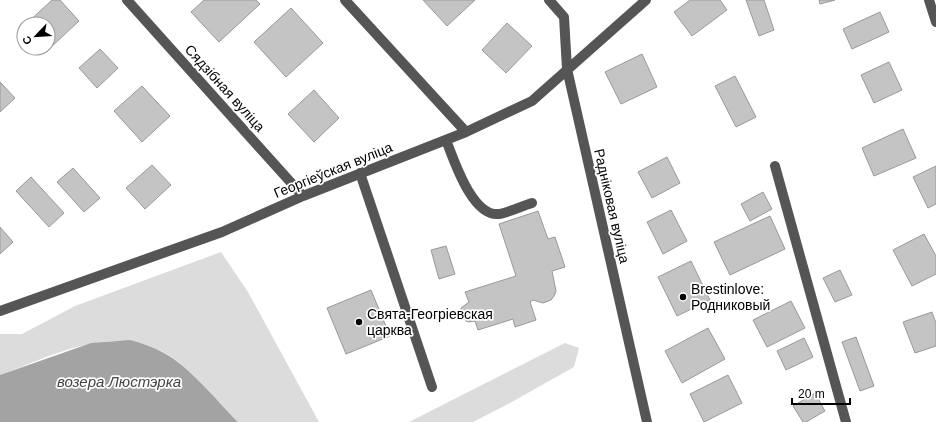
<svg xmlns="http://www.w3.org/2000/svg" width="936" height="422" viewBox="0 0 936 422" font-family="Helvetica,sans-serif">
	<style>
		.green { fill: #dcdcdc }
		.water { fill: #a3a3a3 }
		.building { fill: #c4c4c4; stroke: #999 }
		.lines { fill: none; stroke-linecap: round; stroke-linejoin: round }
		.minor { stroke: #555; stroke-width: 10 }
		.poi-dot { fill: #000; stroke: #fff; stroke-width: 1.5 }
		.labels { text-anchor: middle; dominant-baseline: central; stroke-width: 3.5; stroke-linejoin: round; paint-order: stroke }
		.street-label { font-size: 14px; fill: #000; stroke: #fff }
		.poi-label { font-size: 14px; fill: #000; stroke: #fff; text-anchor: start }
		.water-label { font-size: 15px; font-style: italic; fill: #444; stroke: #fff }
	</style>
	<rect width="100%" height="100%" fill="#fff"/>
	<path class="green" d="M221 252 248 292 319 422H238C218 402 189 366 165 353 111 323 52 356 0 375V334H22L75 306Z
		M565 343 579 348 574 367 510 403 473 422H409Z"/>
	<path class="water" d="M130 340C142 343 153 347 164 353 189 366 217 401 238 422H0V375L91 343Z"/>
	<path class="building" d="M52 0H60L79 21 49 49 48 24H26Z
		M204 0H256L260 4 219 42 191 12Z
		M423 0H475L447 26Z
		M690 0H720L727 10 692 36 674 12Z
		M746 0H764L774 30 759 36Z
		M819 0H835L820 4Z
		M291 8 323 43 286 77 254 42Z
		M880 12 889 32 852 49 843 29Z
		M507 23 532 46 506 73 482 50Z
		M100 49 118 68 97 88 79 68Z
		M642 54 657 87 621 104 605 72Z
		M889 62 902 90 874 103 861 75Z
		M735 76 756 117 736 127 715 86Z
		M0 82 15 98 0 112Z
		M142 86 170 116 142 142 114 111Z
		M314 90 339 118 314 142 288 114Z
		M903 129 916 158 874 176 862 148Z
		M667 157 680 183 652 198 638 172Z
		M152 165 171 185 145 209 126 188Z
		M936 166V204L928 208 913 177Z
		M73 168 100 198 84 212 57 182Z
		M31 177 64 213 49 227 16 191Z
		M763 192 772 209 750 221 741 204Z
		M671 210 687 241 663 254 647 222Z
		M538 211 548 239 555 237 565 267 552 271 556 291 554 296 551 300 543 303 533 300 530 302 536 320 515 327 513 319 478 330 475 321 469 322 466 321 461 313V308L469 302 465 292 516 276 499 224Z
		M770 216 785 249 730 275 714 242Z
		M0 227 13 242 0 254Z
		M924 234 936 256V274L912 286 893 250Z
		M446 246 455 274 439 279 431 250Z
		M691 261 710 300 677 316 658 277Z
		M840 270 852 295 835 302 823 278Z
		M371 290 390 336 346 354 327 308Z
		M791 301 805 328 767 347 753 320Z
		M932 312 936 323V346L915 353 903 322Z
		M708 328 725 359 682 383 665 351Z
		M856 337 874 386 860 391 842 342Z
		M804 338 813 357 786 370 777 351Z
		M728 375 742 403 704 422 690 394Z
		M815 393 825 411 806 422H803L793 406Z"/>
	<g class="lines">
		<path class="minor" d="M127 0 303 196
			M345 0 466 132
			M549 0 564 17 567 69 647 422
			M929 0 936 22
			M446 140C454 160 472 217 499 214 510 212 522 206 532 203
			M775 166 846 422
			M360 173 432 387
			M0 311 222 232 303 196 466 132 532 101 646 0"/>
	</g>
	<g class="poi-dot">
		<circle cx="683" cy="297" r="4"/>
		<circle cx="359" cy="322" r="4"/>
	</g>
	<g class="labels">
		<g class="street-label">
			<text transform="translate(225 88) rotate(48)">Сядзібная вуліца</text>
			<text transform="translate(333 170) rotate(-22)">Георгіеўская вуліца</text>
			<text transform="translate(612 206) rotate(77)">Радніковая вуліца</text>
		</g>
		<g class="poi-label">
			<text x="691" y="289">Brestinlove:<tspan x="691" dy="16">Родниковый</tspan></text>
			<text x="367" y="314">Свята-Геогріевская<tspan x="367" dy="16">царква</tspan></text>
		</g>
		<g class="water-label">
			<text x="119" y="381">возера Люстэрка</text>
		</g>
	</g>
	<g transform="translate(36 36) rotate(245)"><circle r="19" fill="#ffffff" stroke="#999999"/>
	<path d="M0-3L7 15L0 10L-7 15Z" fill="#000000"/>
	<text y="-6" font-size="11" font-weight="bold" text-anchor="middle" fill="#000000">С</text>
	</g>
	<path d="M792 398v6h58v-6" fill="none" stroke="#000000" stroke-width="2"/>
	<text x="798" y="398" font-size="12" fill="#000000" stroke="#ffffff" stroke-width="3" paint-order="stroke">20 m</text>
</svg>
